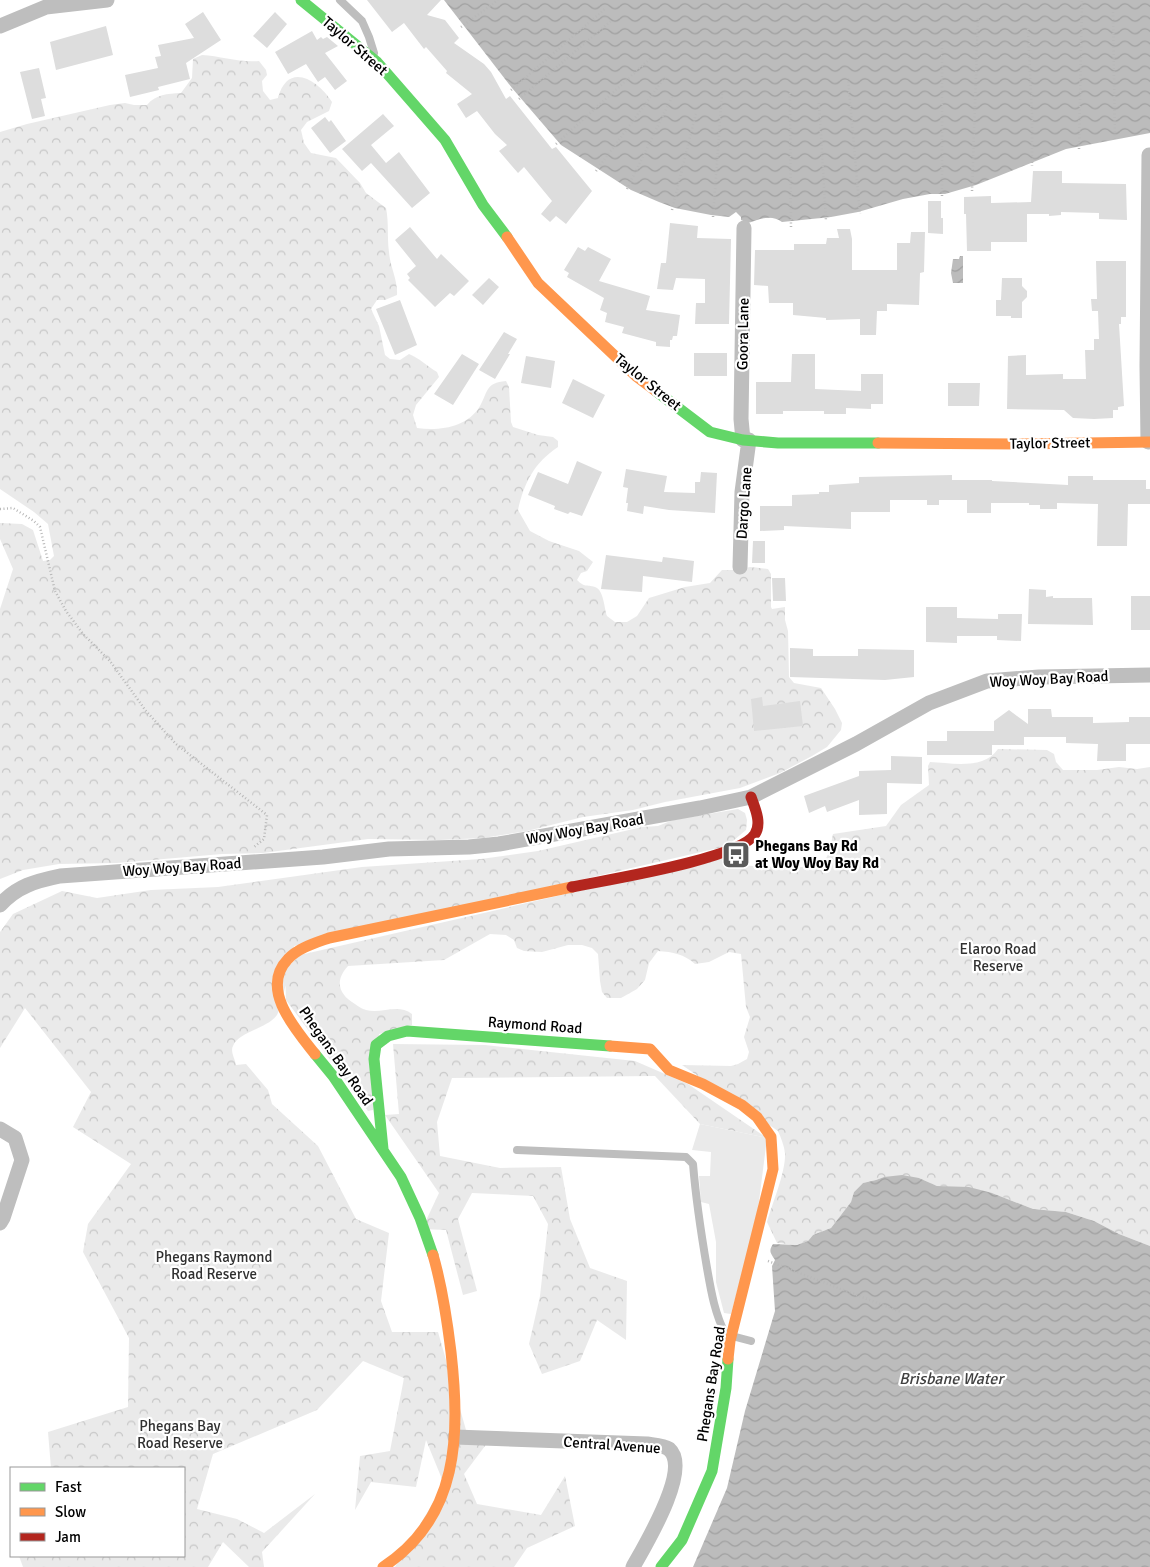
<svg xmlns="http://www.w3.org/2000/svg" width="1150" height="1567" viewBox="0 0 1150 1567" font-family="Signika,sans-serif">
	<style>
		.green { fill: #eaeaea }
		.forest { fill: url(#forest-crowns) }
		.water { fill: url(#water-waves) }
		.building { fill: #ddd }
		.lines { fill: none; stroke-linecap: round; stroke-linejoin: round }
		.path { stroke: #b8b8b8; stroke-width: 2.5; stroke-dasharray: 1 2.5; stroke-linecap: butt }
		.lane { stroke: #bebebe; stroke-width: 8 }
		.street { stroke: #bebebe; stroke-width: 15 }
		.fast { stroke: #63d668; stroke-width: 11 }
		.slow { stroke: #ff974d; stroke-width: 11 }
		.jam { stroke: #b3261e; stroke-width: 11 }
		.labels { text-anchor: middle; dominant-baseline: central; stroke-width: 4.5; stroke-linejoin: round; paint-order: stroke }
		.street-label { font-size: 15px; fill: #000; stroke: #fff }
		.poi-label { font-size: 15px; font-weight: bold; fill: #000; stroke: #fff; text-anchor: start }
		.park-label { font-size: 15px; fill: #303030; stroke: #fff }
		.water-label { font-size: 16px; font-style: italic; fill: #414141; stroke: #fff }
	</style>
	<defs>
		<pattern id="forest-crowns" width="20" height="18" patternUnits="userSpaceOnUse" patternTransform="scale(1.25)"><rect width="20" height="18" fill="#eaeaea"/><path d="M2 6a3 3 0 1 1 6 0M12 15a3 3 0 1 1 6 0" fill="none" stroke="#c7c7c7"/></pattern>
		<pattern id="water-waves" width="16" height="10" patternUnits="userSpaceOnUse" patternTransform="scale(1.25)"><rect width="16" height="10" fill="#bcbcbc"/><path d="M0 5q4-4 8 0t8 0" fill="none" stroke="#a0a0a0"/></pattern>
	</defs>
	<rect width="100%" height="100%" fill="#fff"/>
	<path class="green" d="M700 1124 767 1138 757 1217 731 1314 724 1313 716 1282V1242L709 1204 701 1202 699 1176H710L711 1152 692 1150Z"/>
	<path class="forest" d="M202 55C221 56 240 63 259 61L266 70 267 75 262 81 263 91 270 100 278 98C288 61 318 80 332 102L329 111 307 122 301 130 304 143 311 153 336 158 360 183 366 193 386 208C389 223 387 237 389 252 390 267 398 280 397 295L385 300H377L371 309 379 326 385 355 390 359 400 360 409 354C419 358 427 366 437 372L439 377 416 405 413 415 417 428C439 431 467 428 480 406 488 392 485 383 506 381L509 387 511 422 513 427 538 435 553 437 558 441V447C534 463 524 483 518 510L530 531 549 541 579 551 593 562 587 571 581 573 577 580C585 588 586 584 595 587 604 590 604 608 607 616L615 622H627L637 616 649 598 685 587 710 583 722 570H737L750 567 768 569 771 574V607L772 609 785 607V620L788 631 789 677 794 683 821 688 835 709 842 723 841 730 827 747 812 756 780 773 740 788 665 802 633 810 583 817 527 831 483 838 439 840 368 839 263 853 222 854 117 863 59 864 23 870 0 879V609L13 569 0 539V523L22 524 33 530 43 561 50 560 54 556 48 524 34 512 0 489V132L27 124 110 105 125 103 134 105H147C156 94 167 94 181 93L192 78 193 59Z
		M998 749 1047 750 1054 754 1056 762 1063 770H1097L1119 767 1137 769 1150 767V1246L1119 1234 1094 1221 1066 1212 1033 1209 992 1193 937 1186 919 1178 884 1177 876 1180 863 1183 854 1192 851 1202 831 1228 813 1235 808 1241 797 1245 777 1243 767 1222C772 1204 786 1172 785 1153 784 1145 781 1138 778 1131L682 1065 731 1066 738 1064 747 1059 749 1052 744 1037 750 1017 746 1007 741 954 729 952 709 962 695 964C684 954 673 952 658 951L649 963 645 980 637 989 621 998H607L602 992 600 981 598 954 592 948 582 945H568L542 952 524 951 517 948 514 940 506 935 490 934 444 960 348 966C334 981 339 995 355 1004 358 1006 362 1009 366 1010 382 1014 398 1003 412 1014V1025L379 1034 373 1110 368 1111 286 1000 285 970 300 955 719 859C724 859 730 859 735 860 740 861 740 864 745 865 758 867 812 870 822 863 830 857 831 842 833 834L886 826 901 805 929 785 928 766 930 762C952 763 984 770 998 749Z
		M738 809 745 813 747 820 746 830 727 846 294 946C291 959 282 1007 277 1015 267 1029 239 1031 233 1046 230 1051 235 1059 236 1065L246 1064 268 1090 272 1104 318 1146 356 1219 389 1233 381 1301 392 1332H438L466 1430 494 1434 464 1474 477 1504 541 1515 565 1476 575 1526 527 1548 514 1567H395L444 1484 426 1440 416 1487 371 1482 355 1510 360 1456 390 1451 404 1378 363 1361 317 1410 213 1454 197 1509 237 1519 264 1533 315 1494 262 1552 264 1567H249L223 1542 208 1567H23L19 1556H184V1468H51L48 1432 128 1407 129 1338 83 1252 88 1224 131 1164 73 1127 91 1092 25 1008 0 1048V932L13 914 62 891 97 898 151 890 218 887 362 867 481 859 538 851 642 827 658 826 673 820Z
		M393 1044 485 1045 635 1061 688 1084 767 1138 700 1124 655 1076 452 1078 437 1122 440 1156 500 1168 561 1167 570 1219 590 1268 627 1281 626 1340 597 1320 580 1361 542 1374 529 1344 540 1296 548 1224 533 1196 472 1193 458 1219 477 1291 463 1295 446 1230 422 1229 439 1193 385 1115 399 1114Z"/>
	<path class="water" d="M444 0H1150V133L1066 149 976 185 945 194H930L903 199 858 212 831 217 782 222C771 214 760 219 748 223L741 220V217L736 212 729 217 711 215 675 208 659 202 631 190 561 145 512 88Z
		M960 256H963V283H953L951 273 953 259H959Z
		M902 1175 919 1178 937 1186 969 1187 992 1193 1033 1209 1066 1212 1094 1221 1119 1234 1150 1246V1567H693L727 1488 745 1411 775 1311 772 1266 775 1260C771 1253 768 1252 773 1244L797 1245 808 1241 813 1235 831 1228 851 1202 854 1192 863 1183 876 1180 884 1177Z"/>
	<path class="building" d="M367 0H441L427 15 445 20 459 38 454 43 484 64 491 72 506 99 510 96 552 149 556 147 592 191 566 224 556 216 550 222 541 214 552 201 524 167 518 173 499 151 507 145 495 134 477 111 466 118 457 104 472 94 446 73 447 71 426 47 424 49 404 23 392 32Z
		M203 12 221 40 186 63 190 79 158 87 159 90 130 97 125 75 158 68 155 57 161 56 158 45 194 38 185 24Z
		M275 12 287 24 267 48 253 36Z
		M106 26 113 55 56 70 50 42Z
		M312 31 317 40 321 37 323 39 327 37 338 46 325 53 347 81 335 90 325 77 318 82 306 64 288 74 275 52Z
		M39 68 46 98 41 99 45 116 32 119 20 72Z
		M383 114 394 126 371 145 386 163 399 152 430 193 412 208 371 163 362 171 342 149Z
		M325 117 329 122 331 120 346 141 330 153 311 128Z
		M1033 171H1062V183L1126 184 1127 220 1099 219V213L1061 212V215L1049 216V214H1027V242H991V251H967L966 214H964V197L991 196V203L1031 202Z
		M928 201H941V218H943V234L928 233Z
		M670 223 698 226 697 238 731 239 729 324H695L696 303H705V279L676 278 673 290 657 289 661 263H666Z
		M410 227 437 259 441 254 469 281 454 296 450 293 435 307 408 280 410 278 407 274 416 266 395 240Z
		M837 229H850L852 239V270H897V243H910L911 232H925L924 272 920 273 919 305 887 304V311H877L876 335H860V319L826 320V318L793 315V303H769L768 286 754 285 755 250H794V244H826L827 238H839Z
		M578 247 585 251 588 247 611 259 599 281 650 296 646 310 680 315 677 336H673L672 340H670V347L656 346V342L622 333 624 327 605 322 607 313 600 310 604 298 567 277 569 273 564 270Z
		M1096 261H1126V317H1121V324H1119L1124 406 1118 407V410H1113V418L1094 419 1073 418 1064 410 1007 409 1008 356 1026 355V375L1063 374V379H1086L1085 350H1094V339H1099L1098 311H1092L1091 299H1097Z
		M489 278 499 287 483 305 472 295Z
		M1002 278H1022V286L1027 291V297L1022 302V318H1011V316H996V300H1001Z
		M400 300 417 345 395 355 376 309Z
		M504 332 517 339 508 354H510L495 379 479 370Z
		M694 353H727V376H694Z
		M462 354 479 364 453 405 434 394Z
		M792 354H815V389L861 391V374H883V404H871V409L846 408V414H824V411H783V414H756V382H791Z
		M526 356 555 361 551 388 521 383Z
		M573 379 605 395 593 418 562 403Z
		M948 383H980L979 406H948Z
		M577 461 602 472 582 516 570 512 568 514 554 509 555 506 528 495 538 472 568 484Z
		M626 469 667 476 664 492 695 493V482H700L701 472 717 473 715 513 669 510 644 506 643 514 627 511 628 503H626L628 488 623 487Z
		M952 475V480H992V481L1068 485V476H1093V480H1146V489H1150V504H1128L1127 546H1097L1098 504 1057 503V509H1040V505H1029V503H991V513H967V500H939V505H927V500H890V512H851V529L784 526V530L760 531V506H792V495L819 494V492H829V485L859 483V477Z
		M753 541H765V563H752Z
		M606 555 662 562 663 557 694 561 692 582 643 576 642 592 601 589Z
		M772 578H785L786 601H773Z
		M1029 589 1046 590V597L1053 596V598H1092L1093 625 1028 624Z
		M1131 596H1150V630H1131Z
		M926 607H957V618L998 619V614H1022L1021 641 997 640V636H957V643L926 642Z
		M790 648 813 649V656H858V649L914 650V677L885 680 790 677Z
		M762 697 763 706 800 701 803 726 754 731 751 699Z
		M1028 709H1051L1052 717H1093V723L1129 722V717H1150V744H1126V761H1097L1098 744 1066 743V737H1024V745H992V755H927V741H947V731H994V721L1009 710 1028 724Z
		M891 756 922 757V784L887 783V814L859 815V800L827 812 825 806 809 813 804 796 859 776V771L891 770Z"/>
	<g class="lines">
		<path class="path" d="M1113 12 1115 141
			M461 27 498 0
			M1028 29 1032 116V166
			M848 78 860 214
			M511 90 606 8
			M790 93 791 227
			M519 99 611 21
			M819 103 826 221
			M556 144 651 58
			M1079 149 1082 0
			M596 171 666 76
			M627 189 672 97
			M972 191 978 17
			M942 196V45
			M672 210 696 113
			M713 217 722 93
			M0 509 13 508 34 521 40 527 55 591 66 611 83 634 110 661 146 711 176 744 267 815 264 839 254 847
			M768 1261 901 1312"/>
		<path class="lane" d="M340 0 362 21 369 37 374 53
			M517 1150 686 1157 693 1164C696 1200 701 1233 707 1268 711 1291 715 1315 726 1335
			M732 1336 751 1341"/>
		<path class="street" d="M0 26 46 7 107 0
			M743 440 741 419 744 228
			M1148 442 1147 366 1149 155
			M740 567 742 492 749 440
			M0 905C17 886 36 881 60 876L323 857 389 849 469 847 499 844 700 808 751 797 856 744 929 703 987 681 1039 677 1150 675
			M0 1129 15 1138 22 1160 3 1218 0 1223
			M455 1437 647 1444C653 1445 663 1445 669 1449 692 1469 644 1547 633 1567"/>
		<path class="fast" d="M301 0 377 62 445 140 483 205 507 237
			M656 391 710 432 743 440 778 443H878
			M315 1054 333 1076 401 1177 420 1218 433 1255
			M383 1149 374 1059 376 1045 388 1036 407 1031 610 1046
			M661 1567 682 1540 712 1471 726 1388 728 1359"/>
		<path class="slow" d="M507 237 538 283 636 376 656 391
			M878 443 1021 444 1150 442
			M610 1046 650 1049 669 1070 703 1084 742 1105 757 1117 771 1137 773 1169 730 1341 728 1359
			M315 1054C296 1030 259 989 288 959 298 948 315 943 329 938L572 887
			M383 1567C460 1517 460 1434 451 1352 447 1319 442 1286 433 1255"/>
		<path class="jam" d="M572 887C605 880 740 859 755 834 762 823 755 808 751 797"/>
	</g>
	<defs>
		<symbol id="bus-square" viewBox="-11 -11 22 22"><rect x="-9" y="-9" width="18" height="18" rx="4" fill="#595959" stroke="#fff"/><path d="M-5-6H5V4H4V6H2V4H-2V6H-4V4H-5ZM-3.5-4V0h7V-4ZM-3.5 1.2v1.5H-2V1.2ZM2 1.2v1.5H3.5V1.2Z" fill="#fff"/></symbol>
	</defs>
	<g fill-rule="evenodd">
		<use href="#bus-square" x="720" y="839" width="32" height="32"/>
	</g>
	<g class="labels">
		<g class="street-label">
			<text transform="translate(355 46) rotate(41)">Taylor Street</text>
			<text transform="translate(743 334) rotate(-89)">Goora Lane</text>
			<text transform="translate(648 382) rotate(39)">Taylor Street</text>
			<text transform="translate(1050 443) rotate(-1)">Taylor Street</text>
			<text transform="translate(744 503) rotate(-86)">Dargo Lane</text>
			<text transform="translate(1049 679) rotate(-3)">Woy Woy Bay Road</text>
			<text transform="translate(585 829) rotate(-10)">Woy Woy Bay Road</text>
			<text transform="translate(182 867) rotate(-4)">Woy Woy Bay Road</text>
			<text transform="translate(535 1025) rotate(4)">Raymond Road</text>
			<text transform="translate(336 1056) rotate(55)">Phegans Bay Road</text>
			<text transform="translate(711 1384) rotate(-81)">Phegans Bay Road</text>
			<text transform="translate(612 1445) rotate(4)">Central Avenue</text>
		</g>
		<g class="poi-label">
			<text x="755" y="846">Phegans Bay Rd<tspan x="755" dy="17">at Woy Woy Bay Rd</tspan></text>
		</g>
		<g class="park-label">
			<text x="998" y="949">Elaroo Road<tspan x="998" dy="17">Reserve</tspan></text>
			<text x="214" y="1257">Phegans Raymond<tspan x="214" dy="17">Road Reserve</tspan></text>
			<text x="180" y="1426">Phegans Bay<tspan x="180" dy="17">Road Reserve</tspan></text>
		</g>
		<g class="water-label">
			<text x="951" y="1379">Brisbane Water</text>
		</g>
	</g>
	<rect x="10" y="1467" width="175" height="90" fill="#ffffff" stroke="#999999"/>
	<rect x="20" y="1483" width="25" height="8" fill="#63d668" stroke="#999999"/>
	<text x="55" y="1492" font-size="15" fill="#000000">Fast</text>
	<rect x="20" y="1508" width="25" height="8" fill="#ff974d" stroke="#999999"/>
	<text x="55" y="1517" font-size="15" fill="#000000">Slow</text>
	<rect x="20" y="1533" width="25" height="8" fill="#b3261e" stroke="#999999"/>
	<text x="55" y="1542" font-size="15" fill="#000000">Jam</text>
</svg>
